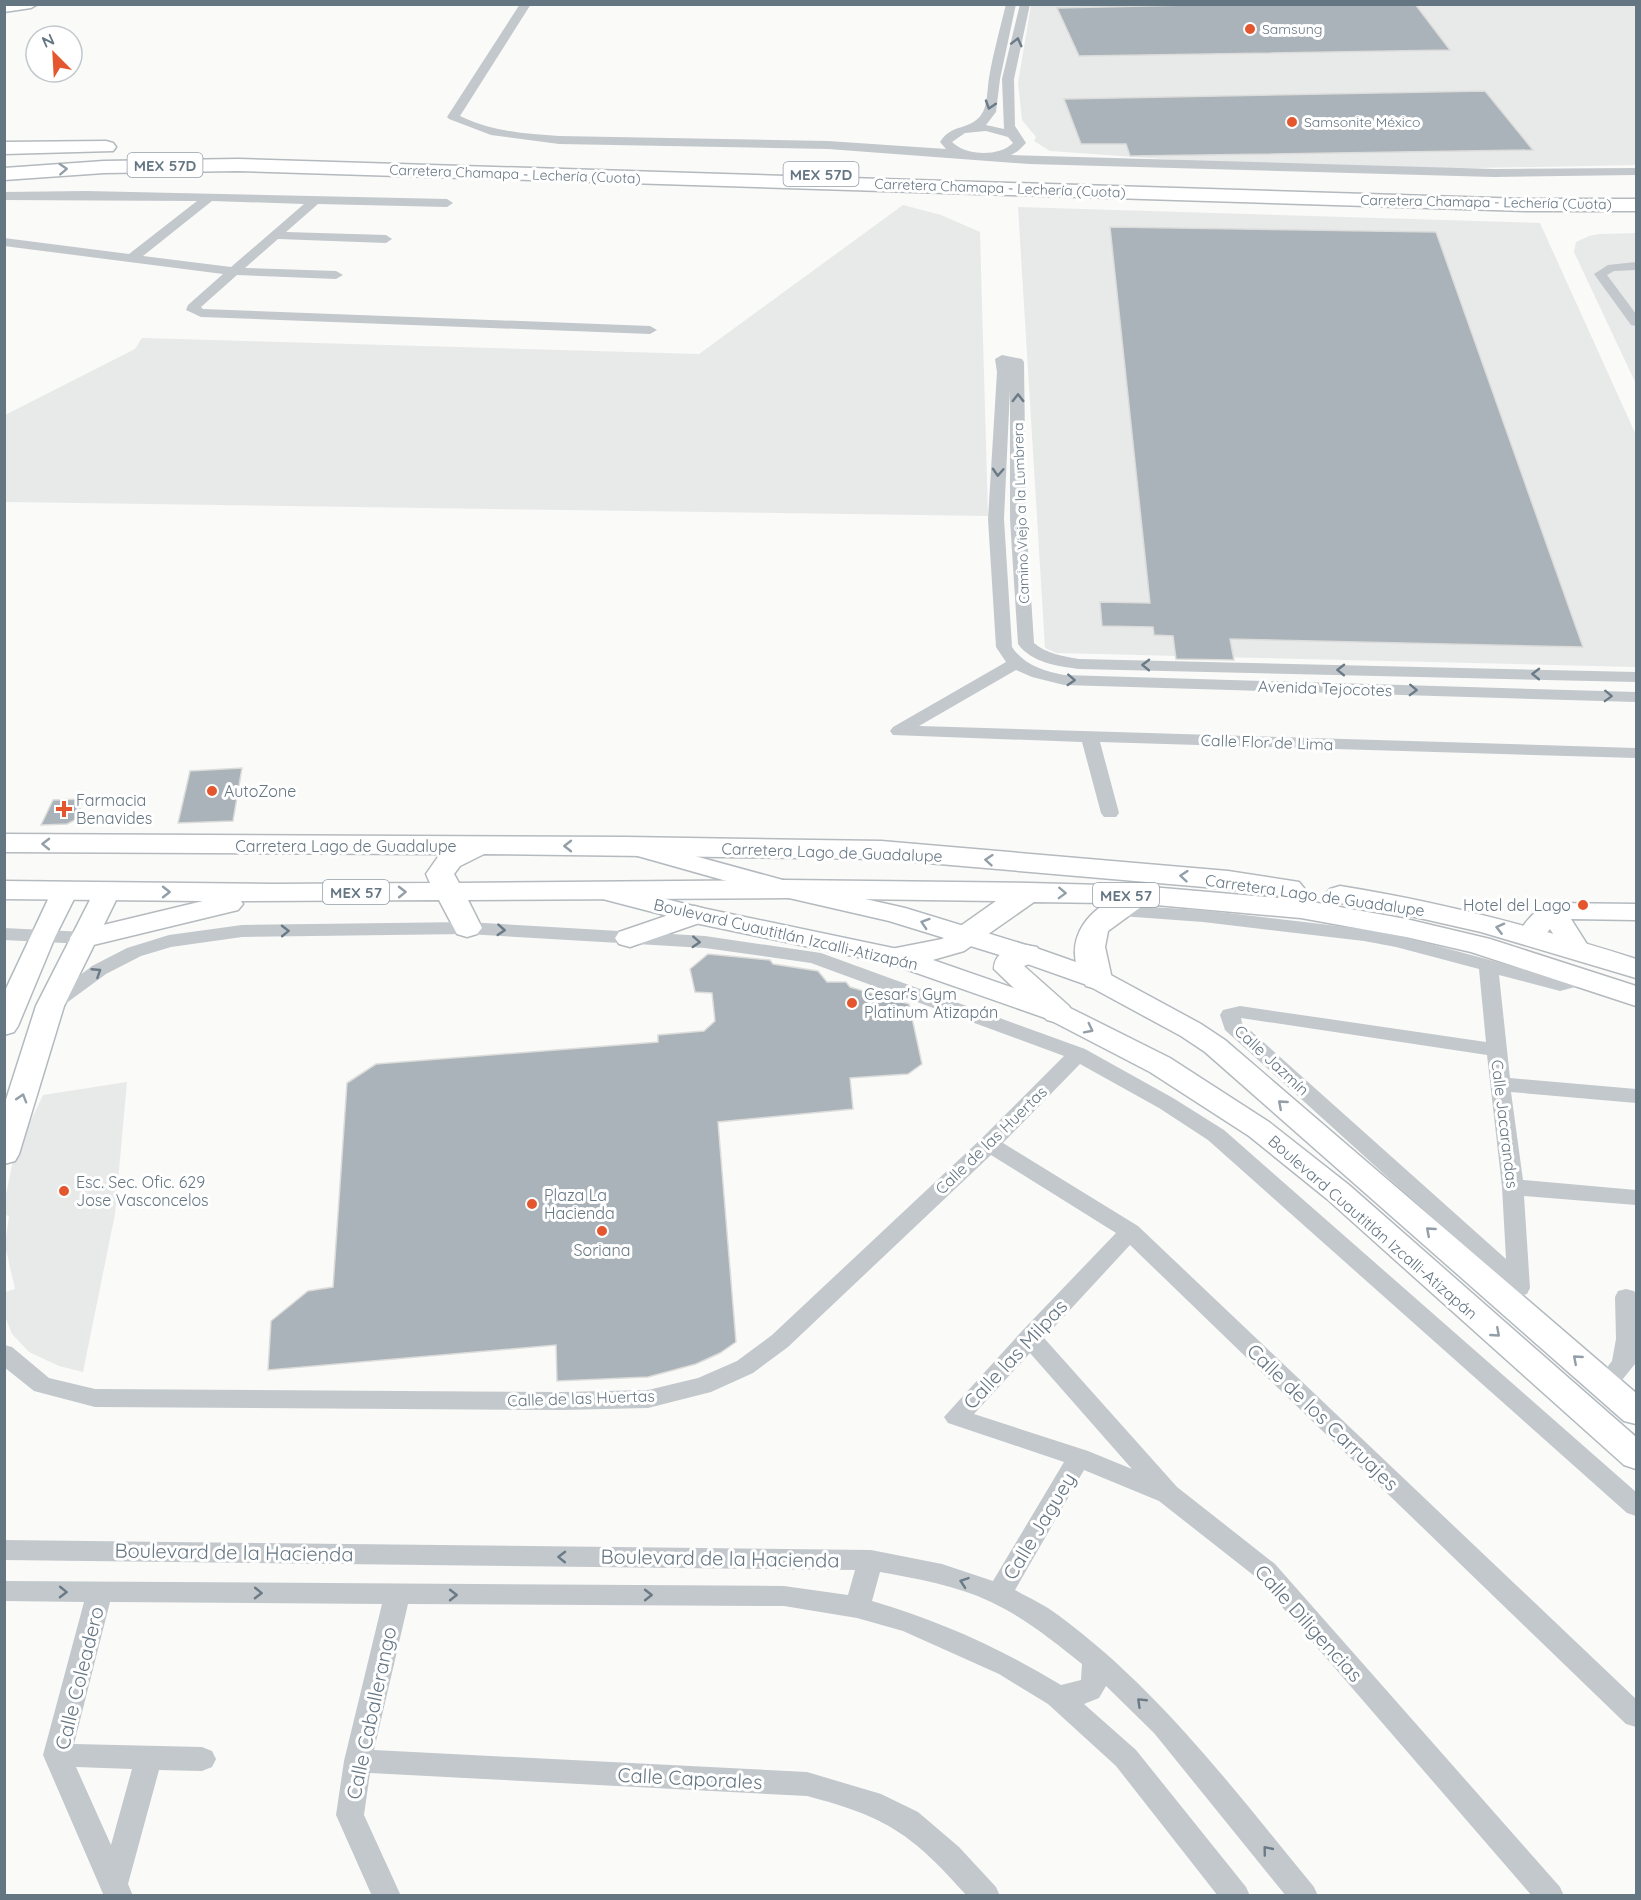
<svg xmlns="http://www.w3.org/2000/svg" width="1641" height="1900" viewBox="0 0 1641 1900" font-family="Quicksand,sans-serif">
	<style>
		.built { fill: #e8e9e9 }
		.building { fill: #aab3b9; stroke: #dcdcda; stroke-width: 1.5 }
		.lines { fill: none; stroke-linecap: round; stroke-linejoin: round }
		.secondary-casing { stroke: #b3babf; stroke-width: 3 }
		.primary-casing { stroke: #b5babe; stroke-width: 3 }
		.highway-casing { stroke: #b4b9bd; stroke-width: 3 }
		.street { fill: #c3c8cc; fill-rule: evenodd }
		.secondary { fill: #fff; fill-rule: evenodd }
		.primary { fill: #fff; fill-rule: evenodd }
		.highway { fill: #fff; fill-rule: evenodd }
		.oneway { stroke: #6a7a87 }
		.oneway2 { stroke: #939fa8 }
		.poi-dot { fill: #e4572e; stroke: #fff; stroke-width: 2 }
		.labels { text-anchor: middle; dominant-baseline: central; stroke-width: 6; stroke-linejoin: round; paint-order: stroke }
		.far-poi-label { font-size: 14px; fill: #657683; stroke: #fff; text-anchor: start }
		.far-street-label { font-size: 14px; fill: #657683; stroke: #fff }
		.shield { fill: #fff; stroke: #939fa8; stroke-width: 1.5 }
		.shield-label { font-size: 15px; font-weight: bold; fill: #657683 }
		.street-label { font-size: 16px; fill: #657683; stroke: #fff }
		.poi-label { font-size: 16px; fill: #657683; stroke: #fff; text-anchor: start }
		.near-street-label { font-size: 20px; fill: #657683; stroke: #fff }
	</style>
	<rect width="100%" height="100%" fill="#fafaf8"/>
	<path class="built" d="M1031 5H1636V165L1428 169 1206 162 1050 151 1034 141 1036 137 1022 120 1018 83Z
		M903 205 941 215 980 232 988 516 5 502V415L135 349 142 338 699 354Z
		M1018 207 1540 223 1636 435V667L1056 653 1045 648Z
		M1636 233V384L1574 252 1576 242 1589 236 1600 234Z
		M127 1082 115 1214 83 1372 59 1366 29 1352 12 1334 5 1316V1292L15 1289 5 1245 9 1216 5 1215V1199L14 1156 43 1095Z"/>
	<path class="building" d="M1234 4H1415L1450 50 1079 56 1057 8Z
		M1485 91 1533 150 1130 156 1126 144H1081L1064 99Z
		M1110 227 1436 232 1583 647 1230 639 1234 660 1176 659 1173 636 1154 635 1153 627 1102 626 1100 602 1150 603Z
		M242 768 233 821 178 823 190 771Z
		M83 799 77 819 67 824 41 825 53 800Z
		M708 954 770 960 773 964 818 971 827 982H846L850 987 909 1004 922 1064 908 1074 850 1078 853 1109 718 1122 736 1342 720 1353 696 1364 648 1377 557 1381 556 1345 268 1370 271 1321 308 1291 333 1287 347 1083 376 1064 658 1042V1035L704 1031 715 1021 712 993 695 992 690 969Z"/>
	<g class="lines">
		<defs>
			<path id="secondary" d="M4 4H38L31 8 4 12Z
				M629 838 790 882 905 908 1036 948 1107 973 1201 1024 1225 1040 1636 1393V1424L1624 1421 1205 1052 1181 1036 1087 985 1016 960 889 921 776 895 620 851 616 846 620 841Z
				M65 883 74 885 78 891 55 937 18 1026 14 1032 4 1035V993L52 891 56 885Z
				M604 883 697 907 907 951 1068 1007 1170 1058 1269 1122 1349 1185 1636 1437V1469L1624 1465 1327 1199 1249 1136 1150 1072 1048 1019 891 964 695 923 595 897 591 891 595 885Z
				M107 884 116 886 120 892 64 1006 19 1154 15 1161 4 1164V1106L36 1006 94 892 98 886Z
				M1552 903 1636 904V920L1571 919 1590 949 1587 955 1577 957 1567 955 1550 929C1541 940 1536 945 1521 941L1517 935C1525 922 1537 907 1552 903Z"/>
			<path id="primary" d="M4 834 626 837 881 841 1228 871 1299 882 1304 888 1299 894 1289 897 1228 889 881 859 484 854 460 866 454 874 459 883 785 880 1029 883 1139 886 1301 900 1406 919 1490 939 1636 986V1006L1471 952 1406 937 1301 918 1145 904 1108 931 1105 947 1112 979 1108 986 1097 989 1086 986C1065 954 1075 923 1106 903L1034 902 964 951 929 961 897 966 886 964 882 957 886 950 942 939 996 901 785 898 468 900 482 928 477 934 467 937 457 934 439 900 241 901 243 904 238 910 85 947 74 944 70 938 74 932 203 901 4 899V881L273 884 430 883 426 874 440 854 4 852Z
				M1340 886C1441 902 1539 928 1636 959V978L1481 932 1415 917 1330 901 1325 895 1330 889Z
				M695 906 705 909 710 915 705 921 630 947 619 944 615 938 619 932Z
				M1026 945 1037 947 1041 954 1037 961 1024 966 1069 1006 1073 1013 1069 1020 1058 1023 1047 1020 994 969C994 951 1012 948 1026 945Z"/>
			<path id="highway" d="M106 141 113 143 116 147 113 151 4 154V142Z
				M238 159 1528 199H1636V211H1528L238 171 104 173 4 180V168L104 161Z"/>
		</defs>
		<use href="#secondary" class="secondary-casing"/>
		<use href="#primary" class="primary-casing"/>
		<use href="#highway" class="highway-casing"/>
		<path class="street" d="M520 4H531L460 116C491 131 525 134 559 136L828 141 946 149 940 142C952 123 969 131 981 115 988 106 987 89 989 78 993 54 1000 29 1006 4H1016L1000 79 996 112 986 125 1004 129 1002 79 1020 4H1030L1014 79 1015 126 1026 143 1018 151 1011 155 1494 169 1636 168V175L1494 177 1029 164 828 149 559 144 491 135 449 119 447 117ZM986 131 1008 137 1013 143C999 157 966 156 952 142L965 133Z
			M86 191 447 199 453 203 447 207 318 204 286 232 386 235 392 239 386 243 278 239 245 268 336 271 343 275 336 279 237 275 201 307 203 309 650 326 657 330 650 334 201 317 186 310 188 305 223 274 4 246V238L129 254 197 201 4 200V192ZM212 201 304 204 231 267 143 256Z
			M1636 262V270L1614 271 1607 275 1636 314V326L1631 325 1594 274 1608 265Z
			M1002 355 1022 359 1024 362 1026 520 1034 643C1047 654 1062 656 1079 659L1636 672V682L1079 669C1057 666 1032 663 1018 644L1010 520V389L1004 519 1012 647C1024 665 1044 671 1064 675L1636 692V702L1064 685 1032 677 1016 670 919 726 1636 748V758L1100 742 1119 813 1116 817H1104L1101 813 1082 742 893 735 890 731 893 727 1006 662 996 647 988 519 997 372 995 359Z
			M1114 905 1203 910 1364 929 1397 935 1560 979 1577 971 1584 973 1587 977 1583 985 1560 991 1499 975 1510 1078 1636 1089V1103L1511 1092 1523 1180 1636 1190V1205L1524 1196 1530 1288 1527 1294C1517 1297 1502 1301 1492 1298L1489 1292 1492 1286 1502 1281 1225 1030 1220 1015 1223 1010 1240 1006 1486 1042 1479 969 1396 947 1364 941 1203 922 1107 915 1104 911 1107 907ZM1241 1018 1487 1055 1502 1187 1506 1259 1242 1023Z
			M467 922 705 936 821 953 1085 1049 1173 1098 1224 1130 1636 1492V1516L1627 1513 1208 1140 1159 1108 1080 1064 1003 1143 1138 1226 1636 1699V1727L1626 1724 1130 1245 1044 1338 1177 1487 1275 1564 1560 1887 1564 1896H1532L1257 1578 1159 1501 1084 1470 1015 1590C1029 1598 1045 1605 1058 1615 1160 1690 1234 1790 1314 1887L1318 1896H1286L1154 1733 1106 1686 1099 1698 1084 1704 1136 1750 1246 1887 1250 1896H1218L1116 1766 1048 1704 999 1674 903 1631 857 1618 784 1606 408 1604 374 1750 807 1772 881 1794 918 1812 959 1847 996 1887 1000 1896H967C912 1834 887 1817 807 1796L370 1773 364 1815 401 1896H372L336 1815 344 1761 382 1604 110 1602 74 1744 202 1747 212 1751 216 1759 212 1767 202 1771 159 1770 128 1884 133 1896H104L43 1755 84 1602 4 1601V1581L784 1586 848 1595 855 1570 4 1560V1540L871 1550 942 1564 993 1581 1064 1462 948 1423 944 1417 1022 1331 1116 1233 991 1155 788 1347 753 1373 711 1392 648 1408 563 1410 95 1407 34 1391 4 1367V1345L12 1347 49 1378 95 1389 563 1392 648 1390 698 1378 737 1361 772 1335 981 1139 1064 1056 811 963 705 948 467 934 242 937 171 947 141 956 106 974 57 1010 50 1012 43 1010 40 1006 92 966 127 948 169 935 242 925ZM1030 1353 1132 1469 1088 1451 974 1414ZM880 1572C917 1579 956 1585 991 1602 1025 1618 1053 1641 1082 1664L1081 1680 1061 1685C1002 1649 938 1620 872 1601ZM76 1767 132 1769 111 1845Z
			M4 928 85 932 92 934 95 938 92 942 85 944 4 940Z
			M1626 1289 1634 1291 1636 1295 1635 1364 1614 1390 1606 1393 1598 1390 1594 1384 1612 1361 1616 1339 1615 1297 1618 1291Z"/>
		<use href="#secondary" class="secondary"/>
		<use href="#primary" class="primary"/>
		<use href="#highway" class="highway"/>
	</g>
	<defs><path id="oneway-chevron" d="M-2-3.5L2.5 0L-2 3.5" fill="none" stroke-width="1.6" stroke-linecap="round" stroke-linejoin="round" transform="scale(1.5)"/></defs>
	<g class="oneway">
		<use href="#oneway-chevron" transform="translate(1017 42) rotate(-76)"/>
		<use href="#oneway-chevron" transform="translate(990 105) rotate(108)"/>
		<use href="#oneway-chevron" transform="translate(1018 398) rotate(-90)"/>
		<use href="#oneway-chevron" transform="translate(998 472) rotate(93)"/>
		<use href="#oneway-chevron" transform="translate(1146 665) rotate(-179)"/>
		<use href="#oneway-chevron" transform="translate(1341 670) rotate(-179)"/>
		<use href="#oneway-chevron" transform="translate(1536 674) rotate(-179)"/>
		<use href="#oneway-chevron" transform="translate(1071 680) rotate(3)"/>
		<use href="#oneway-chevron" transform="translate(1413 690) rotate(2)"/>
		<use href="#oneway-chevron" transform="translate(1608 696) rotate(2)"/>
		<use href="#oneway-chevron" transform="translate(501 930) rotate(4)"/>
		<use href="#oneway-chevron" transform="translate(285 931) rotate(-1)"/>
		<use href="#oneway-chevron" transform="translate(696 942) rotate(3)"/>
		<use href="#oneway-chevron" transform="translate(97 972) rotate(-33)"/>
		<use href="#oneway-chevron" transform="translate(562 1557) rotate(-179)"/>
		<use href="#oneway-chevron" transform="translate(964 1582) rotate(-161)"/>
		<use href="#oneway-chevron" transform="translate(63 1592) rotate(1)"/>
		<use href="#oneway-chevron" transform="translate(258 1593) rotate(1)"/>
		<use href="#oneway-chevron" transform="translate(453 1595)"/>
		<use href="#oneway-chevron" transform="translate(648 1595)"/>
		<use href="#oneway-chevron" transform="translate(1141 1702) rotate(-136)"/>
		<use href="#oneway-chevron" transform="translate(1267 1850) rotate(-129)"/>
	</g>
	<g class="oneway2">
		<use href="#oneway-chevron" transform="translate(63 169) rotate(-3)"/>
		<use href="#oneway-chevron" transform="translate(46 844) rotate(-179)"/>
		<use href="#oneway-chevron" transform="translate(568 846) rotate(180)"/>
		<use href="#oneway-chevron" transform="translate(989 860) rotate(-175)"/>
		<use href="#oneway-chevron" transform="translate(1184 876) rotate(-175)"/>
		<use href="#oneway-chevron" transform="translate(166 892)"/>
		<use href="#oneway-chevron" transform="translate(402 892) rotate(-1)"/>
		<use href="#oneway-chevron" transform="translate(1062 893) rotate(2)"/>
		<use href="#oneway-chevron" transform="translate(925 923) rotate(-162)"/>
		<use href="#oneway-chevron" transform="translate(1500 928) rotate(-166)"/>
		<use href="#oneway-chevron" transform="translate(1089 1029) rotate(27)"/>
		<use href="#oneway-chevron" transform="translate(22 1098) rotate(-73)"/>
		<use href="#oneway-chevron" transform="translate(1282 1104) rotate(-139)"/>
		<use href="#oneway-chevron" transform="translate(1430 1231) rotate(-139)"/>
		<use href="#oneway-chevron" transform="translate(1496 1333) rotate(41)"/>
		<use href="#oneway-chevron" transform="translate(1577 1359) rotate(-139)"/>
	</g>
	<g class="poi-dot">
		<circle cx="1250" cy="29" r="6"/>
		<circle cx="1292" cy="122" r="6"/>
		<circle cx="212" cy="791" r="6"/>
		<path d="M61 800h6v6h6v6h-6v6h-6v-6h-6v-6h6z"/>
		<circle cx="1583" cy="905" r="6"/>
		<circle cx="852" cy="1003" r="6"/>
		<circle cx="64" cy="1191" r="6"/>
		<circle cx="532" cy="1204" r="6"/>
		<circle cx="602" cy="1231" r="6"/>
	</g>
	<g class="labels">
		<g class="far-poi-label">
			<text x="1262" y="29">Samsung</text>
			<text x="1304" y="122">Samsonite México</text>
		</g>
		<g class="far-street-label">
			<text transform="translate(515 174) rotate(2)">Carretera Chamapa - Lechería (Cuota)</text>
			<text transform="translate(1000 188) rotate(2)">Carretera Chamapa - Lechería (Cuota)</text>
			<text transform="translate(1486 202) rotate(1)">Carretera Chamapa - Lechería (Cuota)</text>
			<text transform="translate(1021 513) rotate(-92)">Camino Viejo a la Lumbrera</text>
		</g>
		<g class="shield">
			<rect x="127.5" y="153" width="75" height="24" rx="4.5"/>
			<rect x="783.5" y="162" width="75" height="24" rx="4.5"/>
			<rect x="323" y="880" width="66" height="24" rx="4.5"/>
			<rect x="1093" y="883" width="66" height="24" rx="4.5"/>
		</g>
		<g class="shield-label">
			<text x="165" y="165">MEX 57D</text>
			<text x="821" y="174">MEX 57D</text>
			<text x="356" y="892">MEX 57</text>
			<text x="1126" y="895">MEX 57</text>
		</g>
		<g class="street-label">
			<text transform="translate(1325 688) rotate(2)">Avenida Tejocotes</text>
			<text transform="translate(1267 742) rotate(2)">Calle Flor de Lima</text>
			<text x="346" y="846">Carretera Lago de Guadalupe</text>
			<text transform="translate(832 852) rotate(2)">Carretera Lago de Guadalupe</text>
			<text transform="translate(1315 895) rotate(8)">Carretera Lago de Guadalupe</text>
			<text transform="translate(786 934) rotate(13)">Boulevard Cuautitlán Izcalli-Atizapán</text>
			<text transform="translate(1272 1060) rotate(43)">Calle Jazmín</text>
			<text transform="translate(1505 1124) rotate(83)">Calle Jacarandas</text>
			<text transform="translate(991 1140) rotate(-44)">Calle de las Huertas</text>
			<text transform="translate(1373 1227) rotate(41)">Boulevard Cuautitlán Izcalli-Atizapán</text>
			<text transform="translate(581 1398) rotate(-2)">Calle de las Huertas</text>
		</g>
		<g class="poi-label">
			<text x="224" y="791">AutoZone</text>
			<text x="76" y="800">Farmacia<tspan x="76" dy="18">Benavides</tspan></text>
			<text x="1571" y="905" text-anchor="end">Hotel del Lago</text>
			<text x="864" y="994">Cesar's Gym<tspan x="864" dy="18">Platinum Atizapán</tspan></text>
			<text x="76" y="1182">Esc. Sec. Ofic. 629<tspan x="76" dy="18">Jose Vasconcelos</tspan></text>
			<text x="544" y="1195">Plaza La<tspan x="544" dy="18">Hacienda</tspan></text>
			<text x="602" y="1250" text-anchor="middle">Soriana</text>
		</g>
		<g class="near-street-label">
			<text transform="translate(1015 1354) rotate(-47)">Calle las Milpas</text>
			<text transform="translate(1323 1417) rotate(44)">Calle de los Carruajes</text>
			<text transform="translate(1039 1526) rotate(-59)">Calle Jaguey</text>
			<text transform="translate(234 1552) rotate(1)">Boulevard de la Hacienda</text>
			<text transform="translate(720 1558) rotate(1)">Boulevard de la Hacienda</text>
			<text transform="translate(1309 1623) rotate(48)">Calle Diligencias</text>
			<text transform="translate(79 1678) rotate(-76)">Calle Coleadero</text>
			<text transform="translate(371 1713) rotate(-78)">Calle Caballerango</text>
			<text transform="translate(690 1778) rotate(3)">Calle Caporales</text>
		</g>
	</g>
	<rect width="1641" height="1900" fill="none" stroke="#657683" stroke-width="12"/>
	<g transform="translate(54 54) rotate(336)"><circle r="28" fill="#ffffff" stroke="#c1c8cd" stroke-width="1.5"/>
	<path d="M0-4.5L10 22L0 15L-10 22Z" fill="#e4572e"/>
	<text y="-9" font-size="16" font-weight="bold" text-anchor="middle" fill="#657683">N</text>
	</g>
</svg>
